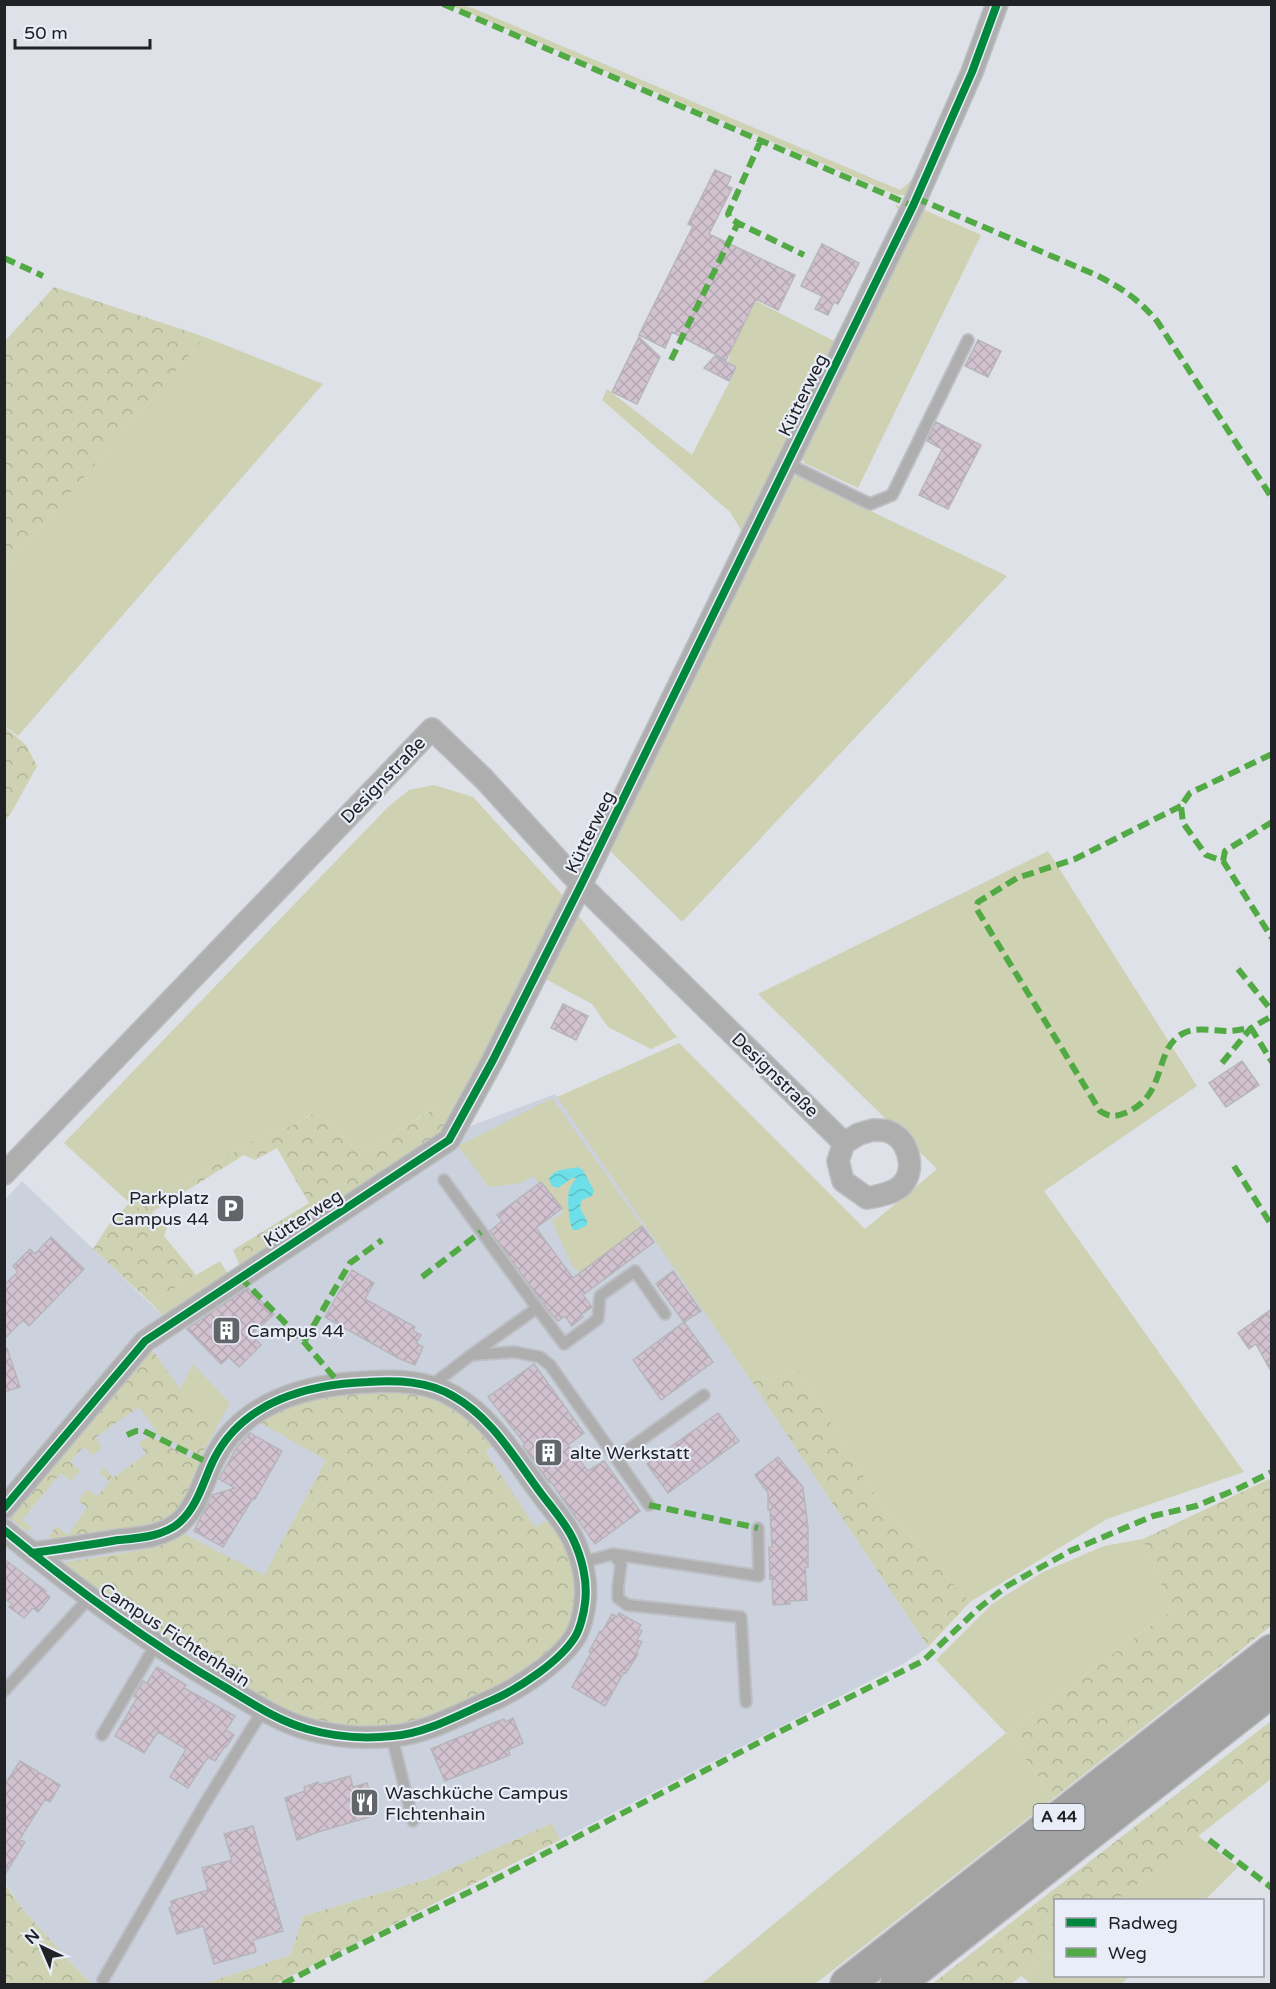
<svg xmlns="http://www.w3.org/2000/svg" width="1276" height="1989" viewBox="0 0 1276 1989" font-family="'Varela Round',sans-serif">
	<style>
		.built { fill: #cbd2dd }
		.grass { fill: #ced2b2 }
		.forest { fill: url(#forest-crowns) }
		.water { fill: url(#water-waves) }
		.building { fill: url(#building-cross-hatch); stroke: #b6b6ba; stroke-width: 1.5 }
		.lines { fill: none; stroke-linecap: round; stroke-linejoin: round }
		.lane-casing { stroke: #bdbfc4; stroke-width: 14 }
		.street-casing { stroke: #bdbfc4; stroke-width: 24 }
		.highway-casing { stroke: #bdbfc4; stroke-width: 36 }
		.lane { stroke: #aeaeae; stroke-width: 10 }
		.street { stroke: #aeaeae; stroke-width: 21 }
		.highway { stroke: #a2a2a3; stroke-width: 33 }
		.quiet { stroke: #52aa44; stroke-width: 6; stroke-dasharray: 12 6; stroke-linecap: butt }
		.cycleway-casing { stroke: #e8edf8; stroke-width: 11 }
		.cycleway { stroke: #00873e; stroke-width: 8 }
		.labels { text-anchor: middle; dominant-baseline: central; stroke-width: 4.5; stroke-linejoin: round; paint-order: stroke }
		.shield { fill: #e8edf8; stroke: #5c5f64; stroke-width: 1.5 }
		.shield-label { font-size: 16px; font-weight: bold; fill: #202225 }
		.street-label { font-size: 18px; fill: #202225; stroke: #e8edf8 }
		.poi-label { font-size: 18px; fill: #202225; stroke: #e8edf8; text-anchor: start }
	</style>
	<defs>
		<pattern id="forest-crowns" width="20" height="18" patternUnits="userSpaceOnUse" patternTransform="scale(1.5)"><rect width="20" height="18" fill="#ced2b2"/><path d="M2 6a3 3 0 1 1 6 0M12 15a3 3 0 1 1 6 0" fill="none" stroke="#b1b499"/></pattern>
		<pattern id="water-waves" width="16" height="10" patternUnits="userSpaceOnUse" patternTransform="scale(1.5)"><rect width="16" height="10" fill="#6cdfe9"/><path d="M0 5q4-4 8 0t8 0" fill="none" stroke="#5dbfc8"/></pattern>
		<pattern id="building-cross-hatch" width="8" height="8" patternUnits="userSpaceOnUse" patternTransform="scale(1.5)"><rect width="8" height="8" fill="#d2c2d0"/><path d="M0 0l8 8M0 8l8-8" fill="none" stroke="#b4a6b2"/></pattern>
	</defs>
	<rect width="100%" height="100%" fill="#dee1e8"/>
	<path class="built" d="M555 1094 706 1311 928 1647 903 1664 560 1840 552 1823 427 1879 303 1916 290 1955 204 1984H91L25 1912 5 1883 4 1501 222 1282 439 1138Z
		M22 1181 164 1317 11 1490 5 1485V1200Z"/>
	<path class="grass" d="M451 5H463L475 9 900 190 913 179 964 71 908 195H897Z
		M895 204 899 206 902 212 599 834 595 831 740 537 741 530 730 512 602 400 607 389 692 455 737 367 728 362 731 350 756 301 836 342 900 214Z
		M918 207 981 235 858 488 804 463 801 455Z
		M205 337 323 384 18 736 5 726V569Z
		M797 476 1007 576 682 922 607 848 792 477Z
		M434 785 473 797 566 899 467 1100 432 1109 377 1145 353 1148 333 1124 311 1114 293 1125 253 1141 140 1209 133 1206 64 1143 388 807 409 790Z
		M1048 851 1197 1086 1044 1191 1244 1472 1107 1519 970 1602 909 1535 885 1512 800 1371 752 1382 557 1097 679 1043 865 1229 937 1169 758 994Z
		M573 909 677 1037 651 1049 608 1027 592 1004 540 976Z
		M552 1098 642 1226 580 1273 571 1264 552 1221 563 1213 533 1176 521 1183 489 1187 458 1146Z
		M220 1261 230 1277 164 1317 150 1302Z
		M193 1364 230 1403 217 1427 180 1389Z
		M1143 1539 1172 1610 1007 1733 1054 1798 815 1984H701L1006 1733 936 1660 992 1604 1043 1572 1104 1546Z
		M1198 1836 1238 1867 1205 1900H1117Z
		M1055 1949 1056 1976H1130L1121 1984H1031L1021 1976Z"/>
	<path class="forest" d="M54 287 205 337 5 569V341Z
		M4 726 26 745 37 766 14 808 5 821Z
		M464 1098 446 1135 241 1269 233 1250 309 1203 277 1148 255 1160 244 1155 152 1212 165 1219 168 1224 164 1236 196 1275 150 1302 93 1249 108 1226 129 1203 140 1209 253 1141 293 1125 312 1114 333 1124 353 1148 377 1145 433 1109Z
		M149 1345 180 1389 217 1427 201 1456 154 1432 156 1430 139 1407 96 1437 102 1448 93 1455 83 1447 70 1462 80 1471 71 1481 61 1473 22 1520 31 1527 28 1532 6 1515Z
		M800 1371 885 1512 909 1535 970 1602 928 1647 752 1382Z
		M351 1390H413L455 1402 497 1444 485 1451 535 1527 551 1519 572 1557 576 1576V1597L566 1632 542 1661 495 1691 420 1722 389 1728 346 1730 278 1709 135 1622 61 1563 142 1550 184 1534 264 1575 326 1460 255 1420 300 1400Z
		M149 1436 202 1464C194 1479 189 1496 178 1509 157 1533 86 1533 54 1540L50 1538V1535L56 1526 68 1535 87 1507 78 1501 86 1489 97 1496 110 1482 100 1473 104 1467 113 1478 146 1454 139 1443Z
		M1271 1478V1626L1054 1798 1007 1733 1172 1610 1143 1539Z
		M1271 1721V1779L1117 1900H1056L1055 1949 1011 1984H932Z
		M552 1823 560 1840 275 1984H204L290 1955 303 1916 427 1879Z
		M4 1883 25 1912 91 1984H5Z"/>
	<path class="water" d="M577 1167 583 1170 594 1191 592 1196 582 1200C576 1211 588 1215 587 1225L577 1230H573C569 1224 567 1198 569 1191 570 1186 574 1182 576 1178H572L558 1188 552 1186 549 1179C554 1168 567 1170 577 1167Z"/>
	<path class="building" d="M715 170 731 177 727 186 732 188 709 234 795 275 778 310 756 299 726 360 672 332 665 348 639 335 693 226 688 224Z
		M822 244 859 263 838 304 834 302 828 315 815 309 822 296 801 286Z
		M639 337 660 357 637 404 612 392Z
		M978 340 1001 351 988 377 965 366Z
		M715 356 736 367 729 381 704 368Z
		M936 422 981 445 948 509 919 495 942 449 927 441Z
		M563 1004 588 1016 576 1040 551 1028Z
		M1242 1061 1259 1085 1226 1107 1209 1083Z
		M541 1182 562 1208 536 1228 573 1278 642 1226 654 1242 583 1295 592 1307 581 1315 583 1317 572 1326 565 1316 558 1321 548 1310 490 1231 502 1221 497 1215Z
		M51 1237 84 1269 29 1326 23 1320 4 1339V1285L18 1272 13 1266 30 1249 35 1254Z
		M352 1270 374 1283 365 1299 415 1327 413 1331 421 1335 416 1343 423 1347 415 1365 398 1358 325 1317Z
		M673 1271 701 1311 684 1322 656 1284Z
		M248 1288 274 1314 251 1335 261 1345 239 1367 229 1357 221 1364 187 1329Z
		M1272 1309V1373L1256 1344 1249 1349 1238 1333Z
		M684 1322 713 1362 661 1400 633 1360Z
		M4 1348H7L20 1387 4 1392Z
		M534 1364 584 1433 568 1445 588 1471 604 1461 640 1511 595 1544 550 1481 549 1482 523 1446 525 1444 488 1397Z
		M718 1413 739 1441 668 1493 647 1464Z
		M250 1433 282 1451 255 1499 253 1498 223 1547 194 1531 212 1495 235 1488 219 1479 237 1447Z
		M778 1457 803 1487 808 1528V1567H805L807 1600 790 1601V1604L773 1605 772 1579H770L769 1547H772L770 1510H768V1493L755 1475Z
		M4 1559 46 1591 45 1593 50 1597 38 1612 33 1608 24 1618 9 1607 12 1604 4 1598Z
		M619 1613 641 1625 638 1629 642 1631 637 1640 642 1642 636 1653 638 1654 626 1673 624 1672 605 1706 572 1687 591 1653 589 1652 600 1631 602 1632 612 1614 617 1617Z
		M157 1667 186 1685 184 1688 235 1716 226 1730 234 1735 226 1747 225 1746 215 1761 208 1757 188 1788 170 1777 186 1749 158 1732 144 1753 115 1736 137 1698 134 1696 143 1681 147 1683Z
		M513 1718 523 1743 508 1750 510 1755 445 1781 431 1749 496 1722 504 1719 505 1722Z
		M20 1761 60 1785 50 1802 45 1799 19 1840 25 1842 4 1876V1786Z
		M350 1776 353 1787 367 1783 376 1815 318 1832 297 1840 285 1798 305 1791 304 1787 318 1782 319 1785Z
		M253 1826 283 1931 253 1940 256 1952 214 1964 203 1926 177 1934 169 1908 172 1907 171 1901 208 1890 202 1868 232 1860 224 1834Z"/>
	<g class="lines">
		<defs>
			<path id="lane" d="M786 463 870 504 892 495 968 340
				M444 1180 537 1308 471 1355
				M537 1308 564 1344 598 1319 600 1296 635 1271 665 1314
				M431 1386 471 1355 514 1352 540 1357 550 1365 649 1505
				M616 1458 704 1395
				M613 1554 621 1564 618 1587V1598L627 1605 741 1617 746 1702
				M583 1562 613 1554 759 1576 758 1528
				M4 1691 90 1597
				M102 1735 156 1644
				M392 1737 413 1821
				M103 1980 204 1805 263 1710"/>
			<path id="street" d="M873 1130C877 1130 883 1130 887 1131 908 1137 917 1169 902 1185 893 1194 878 1196 867 1198L843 1181 838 1161 844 1143 859 1134Z
				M4 1174 432 729 484 779 581 885 844 1143
				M4 1508 145 1341 449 1140 493 1060 581 885 913 206 972 72 997 4
				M4 1530C73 1587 146 1641 223 1686 250 1702 276 1720 307 1729 335 1737 365 1739 393 1736 426 1734 464 1712 495 1699 521 1687 560 1661 575 1637 580 1629 584 1613 585 1603 588 1582 582 1558 573 1539 565 1522 551 1507 540 1492 514 1457 491 1417 453 1396 428 1381 397 1380 368 1382 309 1384 243 1401 214 1459 204 1479 198 1506 180 1522 174 1528 162 1533 154 1535 143 1538 130 1539 118 1540 89 1545 61 1549 32 1553"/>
			<path id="highway" d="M847 1984 1272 1651
				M897 1984 1272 1690"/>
		</defs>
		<use href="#lane" class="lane-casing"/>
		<use href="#street" class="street-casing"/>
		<use href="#highway" class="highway-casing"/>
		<use href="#lane" class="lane"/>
		<use href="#street" class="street"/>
		<use href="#highway" class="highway"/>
		<path class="quiet" d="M443 4 913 206
			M761 140 728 214 730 218 738 223 804 255
			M916 198 1096 275C1122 288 1138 299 1157 321L1272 498
			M4 258 43 276
			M671 360 738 223
			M1272 754 1190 793 1181 806 1183 823 1206 855 1223 861 1272 938
			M1181 806 1075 859 1017 878 978 902 976 908 1100 1111C1109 1117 1115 1117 1125 1113 1168 1096 1153 1050 1182 1034 1196 1026 1213 1031 1228 1031 1236 1031 1243 1029 1251 1028L1272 1062
			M1223 861 1225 851 1272 822
			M1238 969 1272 1011
			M1222 1063 1251 1028 1272 1016
			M1234 1166 1272 1226
			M240 1277 304 1342 340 1384
			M422 1277 481 1232
			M304 1342 350 1263 382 1240
			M127 1435 136 1431H144L211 1464
			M649 1505 758 1528
			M1209 1840 1272 1888
			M283 1984 336 1956 488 1883 783 1730 923 1661 979 1608 1007 1586 1070 1551 1153 1516 1196 1506 1235 1490 1272 1472"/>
		<defs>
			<path id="cycleway" d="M4 1508 145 1341 449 1140 493 1060 581 885 913 206 972 72 997 4
				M4 1530C73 1587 146 1641 223 1686 250 1702 276 1720 307 1729 335 1737 365 1739 393 1736 426 1734 464 1712 495 1699 521 1687 560 1661 575 1637 580 1629 584 1613 585 1603 588 1582 582 1558 573 1539 565 1522 551 1507 540 1492 514 1457 491 1417 453 1396 428 1381 397 1380 368 1382 309 1384 243 1401 214 1459 204 1479 198 1506 180 1522 174 1528 162 1533 154 1535 143 1538 130 1539 118 1540 89 1545 61 1549 32 1553"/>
		</defs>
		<use href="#cycleway" class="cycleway-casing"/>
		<use href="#cycleway" class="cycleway"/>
	</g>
	<defs>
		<symbol id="parking-square" viewBox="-11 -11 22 22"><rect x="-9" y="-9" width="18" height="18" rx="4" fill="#626569" stroke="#e8edf8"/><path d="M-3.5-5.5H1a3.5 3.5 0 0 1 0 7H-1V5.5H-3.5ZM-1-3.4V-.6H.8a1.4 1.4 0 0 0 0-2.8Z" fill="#fff"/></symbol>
		<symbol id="building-square" viewBox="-11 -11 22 22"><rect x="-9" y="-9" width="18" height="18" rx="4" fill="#626569" stroke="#e8edf8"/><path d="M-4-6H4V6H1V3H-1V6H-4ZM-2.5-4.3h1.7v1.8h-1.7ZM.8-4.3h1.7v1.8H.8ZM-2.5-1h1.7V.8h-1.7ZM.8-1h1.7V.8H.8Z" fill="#fff"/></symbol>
		<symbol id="restaurant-square" viewBox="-11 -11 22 22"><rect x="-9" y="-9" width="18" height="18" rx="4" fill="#626569" stroke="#e8edf8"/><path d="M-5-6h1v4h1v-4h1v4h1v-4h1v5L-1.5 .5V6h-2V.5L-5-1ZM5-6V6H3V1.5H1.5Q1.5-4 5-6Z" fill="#fff"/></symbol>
	</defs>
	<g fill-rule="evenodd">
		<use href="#parking-square" x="214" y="1192" width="33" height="33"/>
		<use href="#building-square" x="210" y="1314" width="33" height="33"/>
		<use href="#building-square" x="532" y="1436" width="33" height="33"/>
		<use href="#restaurant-square" x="348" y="1786" width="33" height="33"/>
	</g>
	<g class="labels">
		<rect class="shield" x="1033.5" y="1804" width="51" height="26" rx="4.5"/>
		<g class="shield-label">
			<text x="1059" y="1817">A 44</text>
		</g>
		<g class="street-label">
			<text transform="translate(803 395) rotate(-64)">Kütterweg</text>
			<text transform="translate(383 780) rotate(-46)">Designstraße</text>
			<text transform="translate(590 832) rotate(-64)">Kütterweg</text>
			<text transform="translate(775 1075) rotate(44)">Designstraße</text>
			<text transform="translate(303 1218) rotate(-33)">Kütterweg</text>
			<text transform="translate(175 1635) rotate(33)">Campus Fichtenhain</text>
		</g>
		<g class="poi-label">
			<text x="209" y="1198" text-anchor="end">Parkplatz<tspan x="209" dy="21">Campus 44</tspan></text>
			<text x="247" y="1331">Campus 44</text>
			<text x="570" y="1453">alte Werkstatt</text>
			<text x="385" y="1793">Waschküche Campus<tspan x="385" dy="21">FIchtenhain</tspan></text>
		</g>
	</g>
	<rect width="1276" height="1989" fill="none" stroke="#202225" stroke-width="12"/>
	<rect x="1054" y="1899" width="210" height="78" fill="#e8edf8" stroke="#989ca4" stroke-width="1.5"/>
	<rect x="1066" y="1918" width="30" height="9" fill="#00873e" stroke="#989ca4" stroke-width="1.5"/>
	<text x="1108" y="1929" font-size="18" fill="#202225">Radweg</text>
	<rect x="1066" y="1948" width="30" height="9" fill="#52aa44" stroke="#989ca4" stroke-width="1.5"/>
	<text x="1108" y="1959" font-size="18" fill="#202225">Weg</text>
	<g transform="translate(42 1947) rotate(316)" stroke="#e8edf8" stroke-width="4.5" paint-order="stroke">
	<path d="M0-4.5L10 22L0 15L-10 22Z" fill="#202225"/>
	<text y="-9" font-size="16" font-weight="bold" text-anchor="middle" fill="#202225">N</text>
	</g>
	<path d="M15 39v9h135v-9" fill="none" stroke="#202225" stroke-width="3"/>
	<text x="24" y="39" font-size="18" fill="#202225" stroke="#e8edf8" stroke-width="4.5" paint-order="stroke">50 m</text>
</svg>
